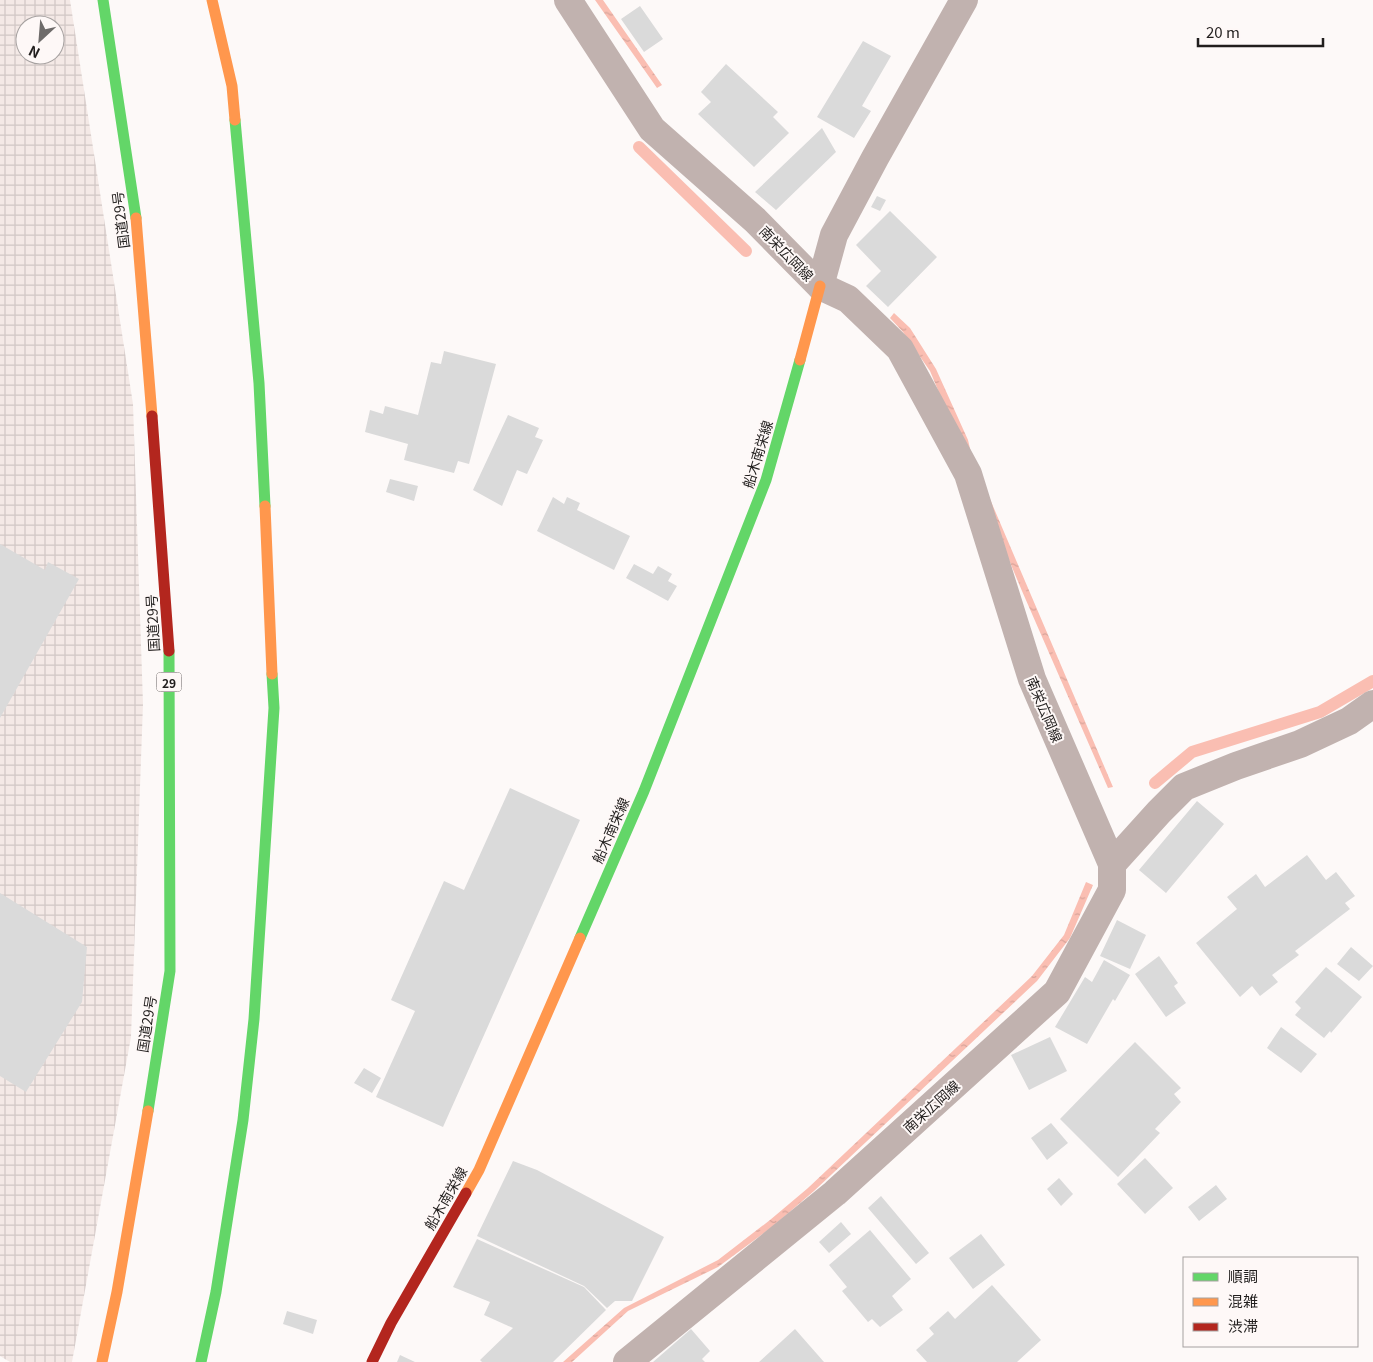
<svg xmlns="http://www.w3.org/2000/svg" width="1373" height="1362" viewBox="0 0 1373 1362" font-family="Georgia,'Noto Sans JP',serif">
	<style>
		.industrial { fill: url(#industrial-grid); fill-rule: evenodd }
		.water { fill: url(#water-ripples) }
		.lines { fill: none; stroke-linecap: round; stroke-linejoin: round }
		.stream { stroke: #fabeb2; stroke-width: 12 }
		.building { fill: #dadada }
		.street { stroke: #c1b2af; stroke-width: 28 }
		.fast { stroke: #63d668; stroke-width: 11 }
		.slow { stroke: #ff974d; stroke-width: 11 }
		.jam { stroke: #b3261e; stroke-width: 11 }
		.labels { text-anchor: middle; dominant-baseline: central; stroke-width: 4; stroke-linejoin: round; paint-order: stroke }
		.shield { fill: #fef8f7; stroke: #635f5e; stroke-width: 1 }
		.shield-label { font-size: 12px; font-weight: bold; fill: #211e1d }
		.street-label { font-size: 14px; fill: #211e1d; stroke: #fef8f7 }
	</style>
	<defs>
		<pattern id="industrial-grid" width="8" height="8" patternUnits="userSpaceOnUse" patternTransform="scale(1.25)"><rect width="8" height="8" fill="#f4e9e6"/><path d="M0 4h8M4 0v8" fill="none" stroke="#d1c7c5"/></pattern>
		<pattern id="water-ripples" width="26" height="14" patternUnits="userSpaceOnUse" patternTransform="scale(1.25)"><rect width="26" height="14" fill="#fabeb2"/><path d="M2 4q2-2 4 0t4 0M15 11q2-2 4 0t4 0" fill="none" stroke="#d6a399"/></pattern>
	</defs>
	<rect width="100%" height="100%" fill="#fdf9f8"/>
	<path class="industrial" d="M0 0H70L133 404 143 704 131 1037 72 1362H10L0 1356ZM25 25H55V55H25Z"/>
	<path class="water" d="M595 0H603L662 85 657 88Z
		M894 313 910 328 936 369 968 440 972 457 1113 787 1108 788 1022 591 930 371 903 332 890 318Z
		M1086 882 1093 885 1070 938 1037 981 814 1191 772 1227 718 1267 628 1311 572 1362H563L624 1308 718 1260 770 1220 808 1188 1032 976 1064 935Z"/>
	<g class="lines">
		<path class="stream" d="M639 147 746 251
			M1155 783 1192 752 1320 712 1373 681"/>
	</g>
	<path class="building" d="M640 6 663 39 644 52 621 19Z
		M863 41 891 56 862 106 871 111 854 138 817 117Z
		M726 64 778 112 773 117 789 133 754 167 698 114 711 102 701 92Z
		M822 128 836 152 776 210 755 192Z
		M877 196 886 200 880 211 871 207Z
		M890 211 937 257 888 307 866 286 881 271 856 245Z
		M444 351 496 364 469 464 458 461 454 473 404 460 408 444 365 432 370 410 383 414 385 406 418 415 431 362 441 364Z
		M508 415 539 428 535 437 543 440 527 474 517 470 502 506 473 490Z
		M390 479 418 486 414 501 386 492Z
		M553 497 564 504 567 497 580 503 577 510 630 536 614 570 537 531Z
		M0 544 45 570 48 562 79 579 0 718Z
		M634 564 653 574 658 566 672 574 668 581 677 586 668 601 626 578Z
		M510 788 580 820 443 1127 376 1097 415 1011 391 1000 444 881 464 890Z
		M1197 801 1224 824 1166 893 1139 870Z
		M1307 855 1326 880 1336 872 1355 896 1345 903 1350 909 1295 951 1299 955 1272 975 1278 982 1260 996 1252 986 1240 997 1196 943 1237 909 1227 897 1256 874 1265 887Z
		M0 893 87 947 82 1002 26 1092 0 1076Z
		M1117 920 1146 935 1130 969 1100 956Z
		M1351 947 1373 966 1359 981 1337 964Z
		M1159 956 1178 983 1174 986 1186 1003 1166 1017 1135 974Z
		M1104 960 1130 975 1115 1001 1113 999 1087 1044 1055 1027 1085 977 1092 982Z
		M1326 967 1362 997 1331 1033 1330 1031 1324 1038 1295 1015 1301 1008 1295 1002Z
		M1281 1027 1317 1054 1301 1073 1267 1048Z
		M1050 1037 1067 1071 1029 1090 1011 1055Z
		M1135 1042 1181 1088 1174 1094 1181 1102 1155 1129 1160 1133 1118 1177 1060 1119Z
		M364 1068 381 1078 372 1093 354 1083Z
		M1051 1123 1068 1143 1047 1160 1031 1138Z
		M1145 1158 1173 1188 1145 1214 1117 1184Z
		M513 1161 537 1170 664 1237 632 1301H615L607 1308 584 1286 477 1236Z
		M1059 1178 1073 1194 1061 1206 1047 1189Z
		M1216 1185 1227 1199 1199 1221 1188 1207Z
		M881 1196 929 1253 916 1264 868 1208Z
		M841 1222 851 1234 829 1253 819 1242Z
		M870 1230 911 1279 892 1296 903 1310 880 1327 872 1319 868 1322 842 1291 847 1287 829 1265Z
		M981 1234 1005 1265 973 1289 949 1258Z
		M477 1239 584 1287 606 1310 553 1362H482L480 1360 513 1328 484 1315 490 1302 453 1287Z
		M992 1285 1041 1340 1017 1362H927L916 1350 934 1334 929 1328 948 1311 955 1319Z
		M287 1311 317 1320 313 1334 283 1324Z
		M691 1329 710 1351 702 1359 705 1362H653Z
		M795 1329 824 1362H759Z
		M400 1355 415 1362H397Z"/>
	<g class="lines">
		<path class="street" d="M568 0 652 129 755 220 820 286 848 299 900 349 968 474 1032 679 1112 864V890L1057 992 835 1193 627 1362
			M820 286 834 235 875 158 964 0
			M1112 864 1159 812 1184 787 1236 766 1300 744 1349 721 1373 704"/>
		<path class="fast" d="M103 0 136 218
			M235 120 259 383 265 506
			M580 938 644 791 766 480 800 360
			M148 1111 170 971 169 651
			M201 1362 216 1292 243 1120 254 1019 274 708 272 674"/>
		<path class="slow" d="M212 0 232 86 235 120
			M136 218 152 416
			M800 360 820 286
			M265 506 272 674
			M466 1193 479 1170 580 938
			M102 1362 117 1292 148 1111"/>
		<path class="jam" d="M152 416 169 651
			M372 1362 391 1323 466 1193"/>
	</g>
	<g class="labels">
		<rect class="shield" x="156.5" y="672.5" width="25" height="19" rx="4"/>
		<g class="shield-label">
			<text x="169" y="682">29</text>
		</g>
		<g class="street-label">
			<text transform="translate(120 220) rotate(-97)">国道29号</text>
			<text transform="translate(787 253) rotate(46)">南栄広岡線</text>
			<text transform="translate(757 454) rotate(-73)">船木南栄線</text>
			<text transform="translate(152 623) rotate(-93)">国道29号</text>
			<text transform="translate(1045 709) rotate(67)">南栄広岡線</text>
			<text transform="translate(610 830) rotate(-66)">船木南栄線</text>
			<text transform="translate(146 1024) rotate(-81)">国道29号</text>
			<text transform="translate(931 1106) rotate(-42)">南栄広岡線</text>
			<text transform="translate(445 1198) rotate(-60)">船木南栄線</text>
		</g>
	</g>
	<rect x="1183" y="1257" width="175" height="90" fill="#fef8f7" stroke="#a6a1a0"/>
	<rect x="1193" y="1273" width="25" height="8" fill="#63d668" stroke="#a6a1a0"/>
	<text x="1228" y="1282" font-size="15" fill="#211e1d">順調</text>
	<rect x="1193" y="1298" width="25" height="8" fill="#ff974d" stroke="#a6a1a0"/>
	<text x="1228" y="1307" font-size="15" fill="#211e1d">混雑</text>
	<rect x="1193" y="1323" width="25" height="8" fill="#b3261e" stroke="#a6a1a0"/>
	<text x="1228" y="1332" font-size="15" fill="#211e1d">渋滞</text>
	<g transform="translate(40 40) rotate(206)"><circle r="24" fill="#fef8f7" stroke="#a6a1a0"/>
	<path d="M0-4L9 19L0 12L-9 19Z" fill="#6e6b6a"/>
	<text y="-8" font-size="14" font-weight="bold" text-anchor="middle" fill="#211e1d">N</text>
	</g>
	<path d="M1198 38v8h125v-8" fill="none" stroke="#211e1d" stroke-width="2.5"/>
	<text x="1206" y="38" font-size="15" fill="#211e1d" stroke="#fef8f7" stroke-width="4" paint-order="stroke">20 m</text>
</svg>
